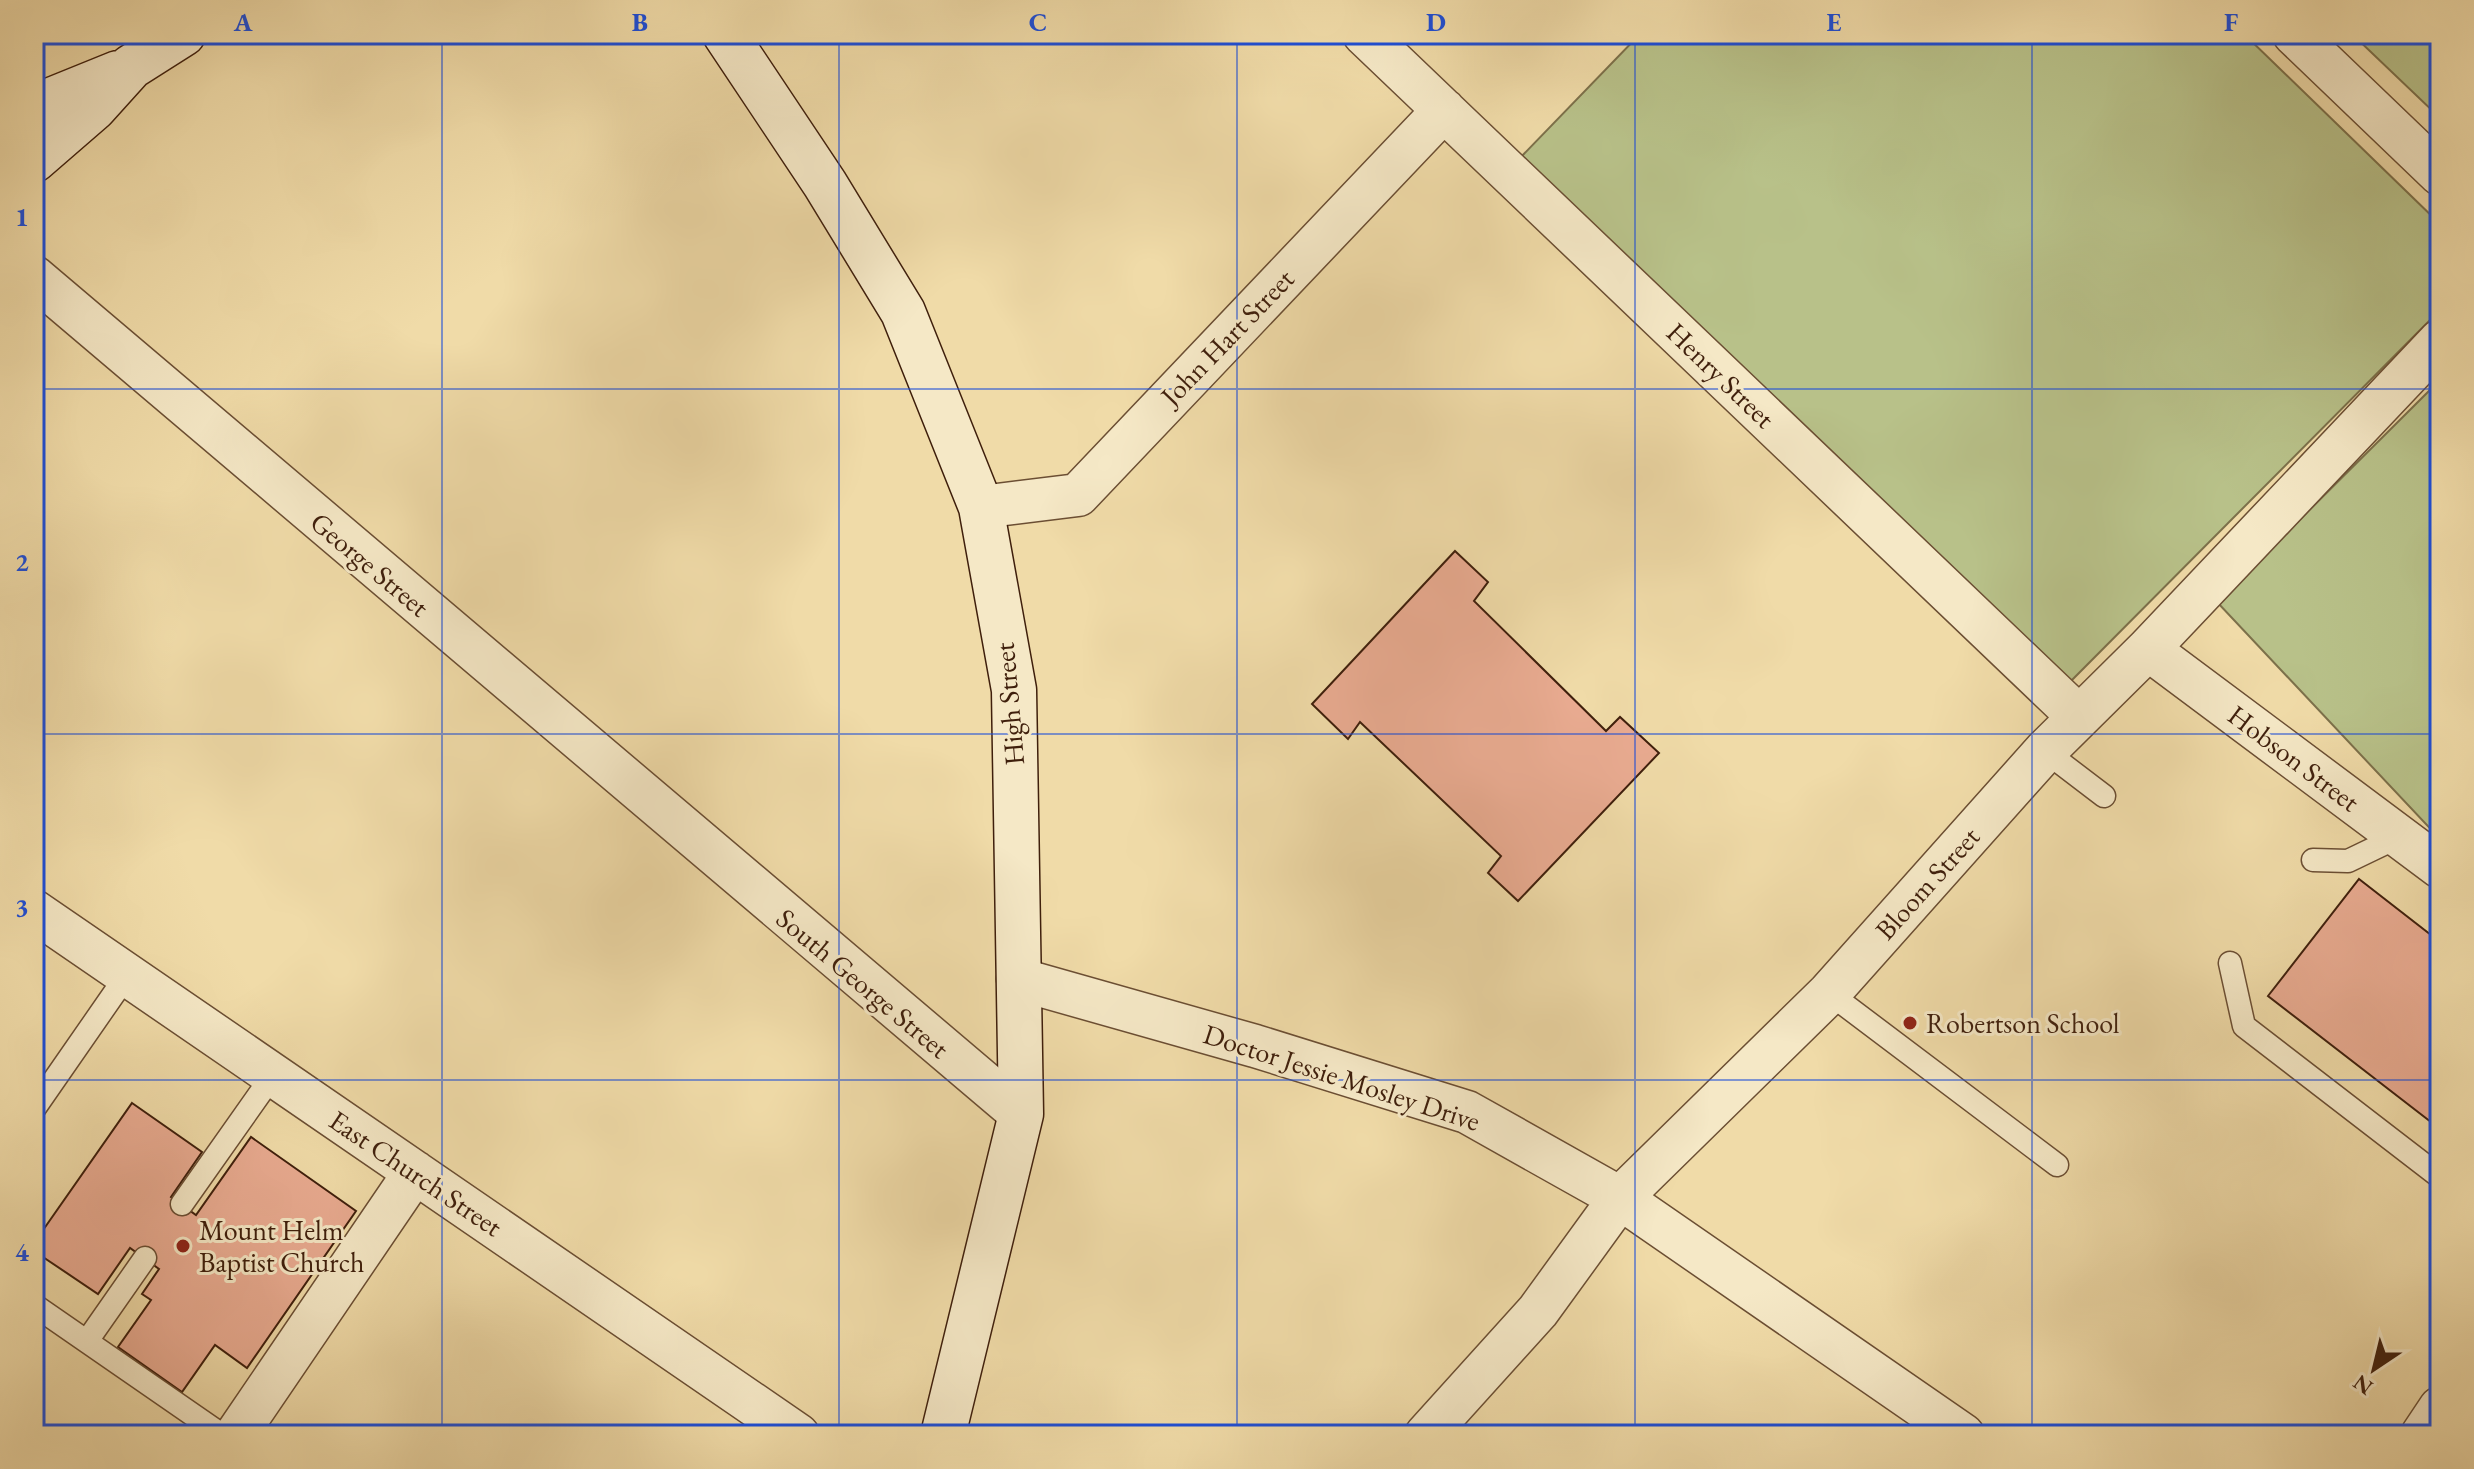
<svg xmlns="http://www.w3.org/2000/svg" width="2474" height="1469" viewBox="0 0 2474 1469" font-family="'EB Garamond',serif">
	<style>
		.green { fill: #b8c189; stroke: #7c704a; stroke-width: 2 }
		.building { fill: #e9ab91; stroke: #3f1f0c; stroke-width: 2 }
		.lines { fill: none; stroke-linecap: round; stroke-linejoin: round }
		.lane-casing { stroke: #6b4e33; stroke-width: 25 }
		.street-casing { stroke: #6b4e33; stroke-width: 45 }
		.secondary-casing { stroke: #3f1f0c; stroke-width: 47 }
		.lane { stroke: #f5e8c6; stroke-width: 22 }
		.street { stroke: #f5e8c6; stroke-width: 42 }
		.secondary { stroke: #f5e8c6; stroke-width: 44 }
		.grid { fill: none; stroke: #1d4ed8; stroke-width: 2; stroke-opacity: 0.55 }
		.poi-dot { fill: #8f2418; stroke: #f5e8c6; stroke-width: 3 }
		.labels { text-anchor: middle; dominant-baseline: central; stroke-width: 6; stroke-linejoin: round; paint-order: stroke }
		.street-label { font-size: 28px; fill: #3f1f0c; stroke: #f5e8c6 }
		.poi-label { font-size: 28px; fill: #3f1f0c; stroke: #f5e8c6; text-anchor: start }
		.neatline { fill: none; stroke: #1d4ed8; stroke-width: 3 }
		.grid-label { font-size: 26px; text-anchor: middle; font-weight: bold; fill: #1d4ed8 }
	</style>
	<rect width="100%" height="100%" fill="#f0dba8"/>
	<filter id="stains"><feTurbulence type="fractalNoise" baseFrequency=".0025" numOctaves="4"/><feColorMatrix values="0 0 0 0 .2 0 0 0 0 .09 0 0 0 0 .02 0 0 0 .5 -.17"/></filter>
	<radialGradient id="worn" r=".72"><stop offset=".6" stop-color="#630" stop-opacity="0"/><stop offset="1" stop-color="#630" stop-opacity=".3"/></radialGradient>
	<path class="green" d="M1640 34H2244L2440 224V310L2067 685 1520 158Z
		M2352 34H2440V118Z
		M2440 380V839L2217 602Z"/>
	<path class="building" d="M1455 551 1488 582 1474 601 1606 731 1620 717 1659 753 1518 901 1488 873 1501 856 1360 722 1348 739 1312 704Z
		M2359 879 2440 942V1129L2268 996Z
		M132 1103 202 1152 171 1197 196 1215 251 1137 356 1211 247 1368 215 1345 182 1392 118 1347 151 1300 142 1294 159 1269 130 1248 98 1294 34 1251V1243Z"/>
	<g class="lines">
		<defs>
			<path id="lane" d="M2045 751 2104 796
				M2313 860 2348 861 2400 836
				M2230 963 2244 1026 2440 1177
				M1829 993 2057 1165
				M34 1109 127 975
				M182 1204 273 1075
				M34 1305 222 1435
				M87 1341 145 1258"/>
			<path id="street" d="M1364 34 2079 717
				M2294 34 2440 174
				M34 277 1021 1114
				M981 507 1078 495 1444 110
				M2148 649 2440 867
				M34 911 798 1435
				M1018 979 1255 1046 1467 1112 1620 1198 1963 1435
				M236 1435 415 1172
				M1426 1435 1538 1311 1620 1198 1829 993 2045 751 2148 649 2440 341
				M2422 1435 2440 1408"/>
			<path id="secondary" d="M725 34 825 184 903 312 981 507 1014 690 1021 1114 943 1435
				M34 107 118 73
				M34 160 94 108 131 67 183 34"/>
		</defs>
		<use href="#lane" class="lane-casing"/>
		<use href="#street" class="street-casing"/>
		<use href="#secondary" class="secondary-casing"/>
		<use href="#lane" class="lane"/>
		<use href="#street" class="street"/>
		<use href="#secondary" class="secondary"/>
	</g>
	<path class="grid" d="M442 34V1435M839 34V1435M1237 34V1435M1635 34V1435M2032 34V1435M34 389H2440M34 734H2440M34 1080H2440"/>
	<g class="poi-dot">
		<circle cx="1910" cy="1023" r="8"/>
		<circle cx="183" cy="1246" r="8"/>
	</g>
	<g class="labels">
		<g class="street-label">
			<text transform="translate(1227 337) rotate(-46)">John Hart Street</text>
			<text transform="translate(1721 375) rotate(44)">Henry Street</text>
			<text transform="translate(370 564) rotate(40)">George Street</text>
			<text transform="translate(1009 704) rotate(-95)">High Street</text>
			<text transform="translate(2294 758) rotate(37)">Hobson Street</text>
			<text transform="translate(1927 883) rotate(-48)">Bloom Street</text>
			<text transform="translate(863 983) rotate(40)">South George Street</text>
			<text transform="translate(1342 1077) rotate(18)">Doctor Jessie Mosley Drive</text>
			<text transform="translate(416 1173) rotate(34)">East Church Street</text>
		</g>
		<g class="poi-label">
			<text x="1926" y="1023">Robertson School</text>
			<text x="199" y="1230">Mount Helm<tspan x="199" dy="32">Baptist Church</tspan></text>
		</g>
	</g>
	<rect width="2474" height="1469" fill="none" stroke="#f0dba8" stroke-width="88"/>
	<g transform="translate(2374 1369) rotate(215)" stroke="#f5e8c6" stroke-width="6" paint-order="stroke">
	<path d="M0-6L14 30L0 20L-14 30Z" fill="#3f1f0c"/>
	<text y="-12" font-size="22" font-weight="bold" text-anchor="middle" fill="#3f1f0c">N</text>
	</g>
	<rect x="44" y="44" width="2386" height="1381" class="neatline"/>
	<g class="grid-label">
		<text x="243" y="31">A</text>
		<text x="640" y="31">B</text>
		<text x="1038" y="31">C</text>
		<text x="1436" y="31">D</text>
		<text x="1834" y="31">E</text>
		<text x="2231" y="31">F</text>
		<text x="22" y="226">1</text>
		<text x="22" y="571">2</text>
		<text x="22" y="916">3</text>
		<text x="22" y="1261">4</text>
	</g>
	<rect width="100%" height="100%" filter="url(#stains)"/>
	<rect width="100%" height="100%" fill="url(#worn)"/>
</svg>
